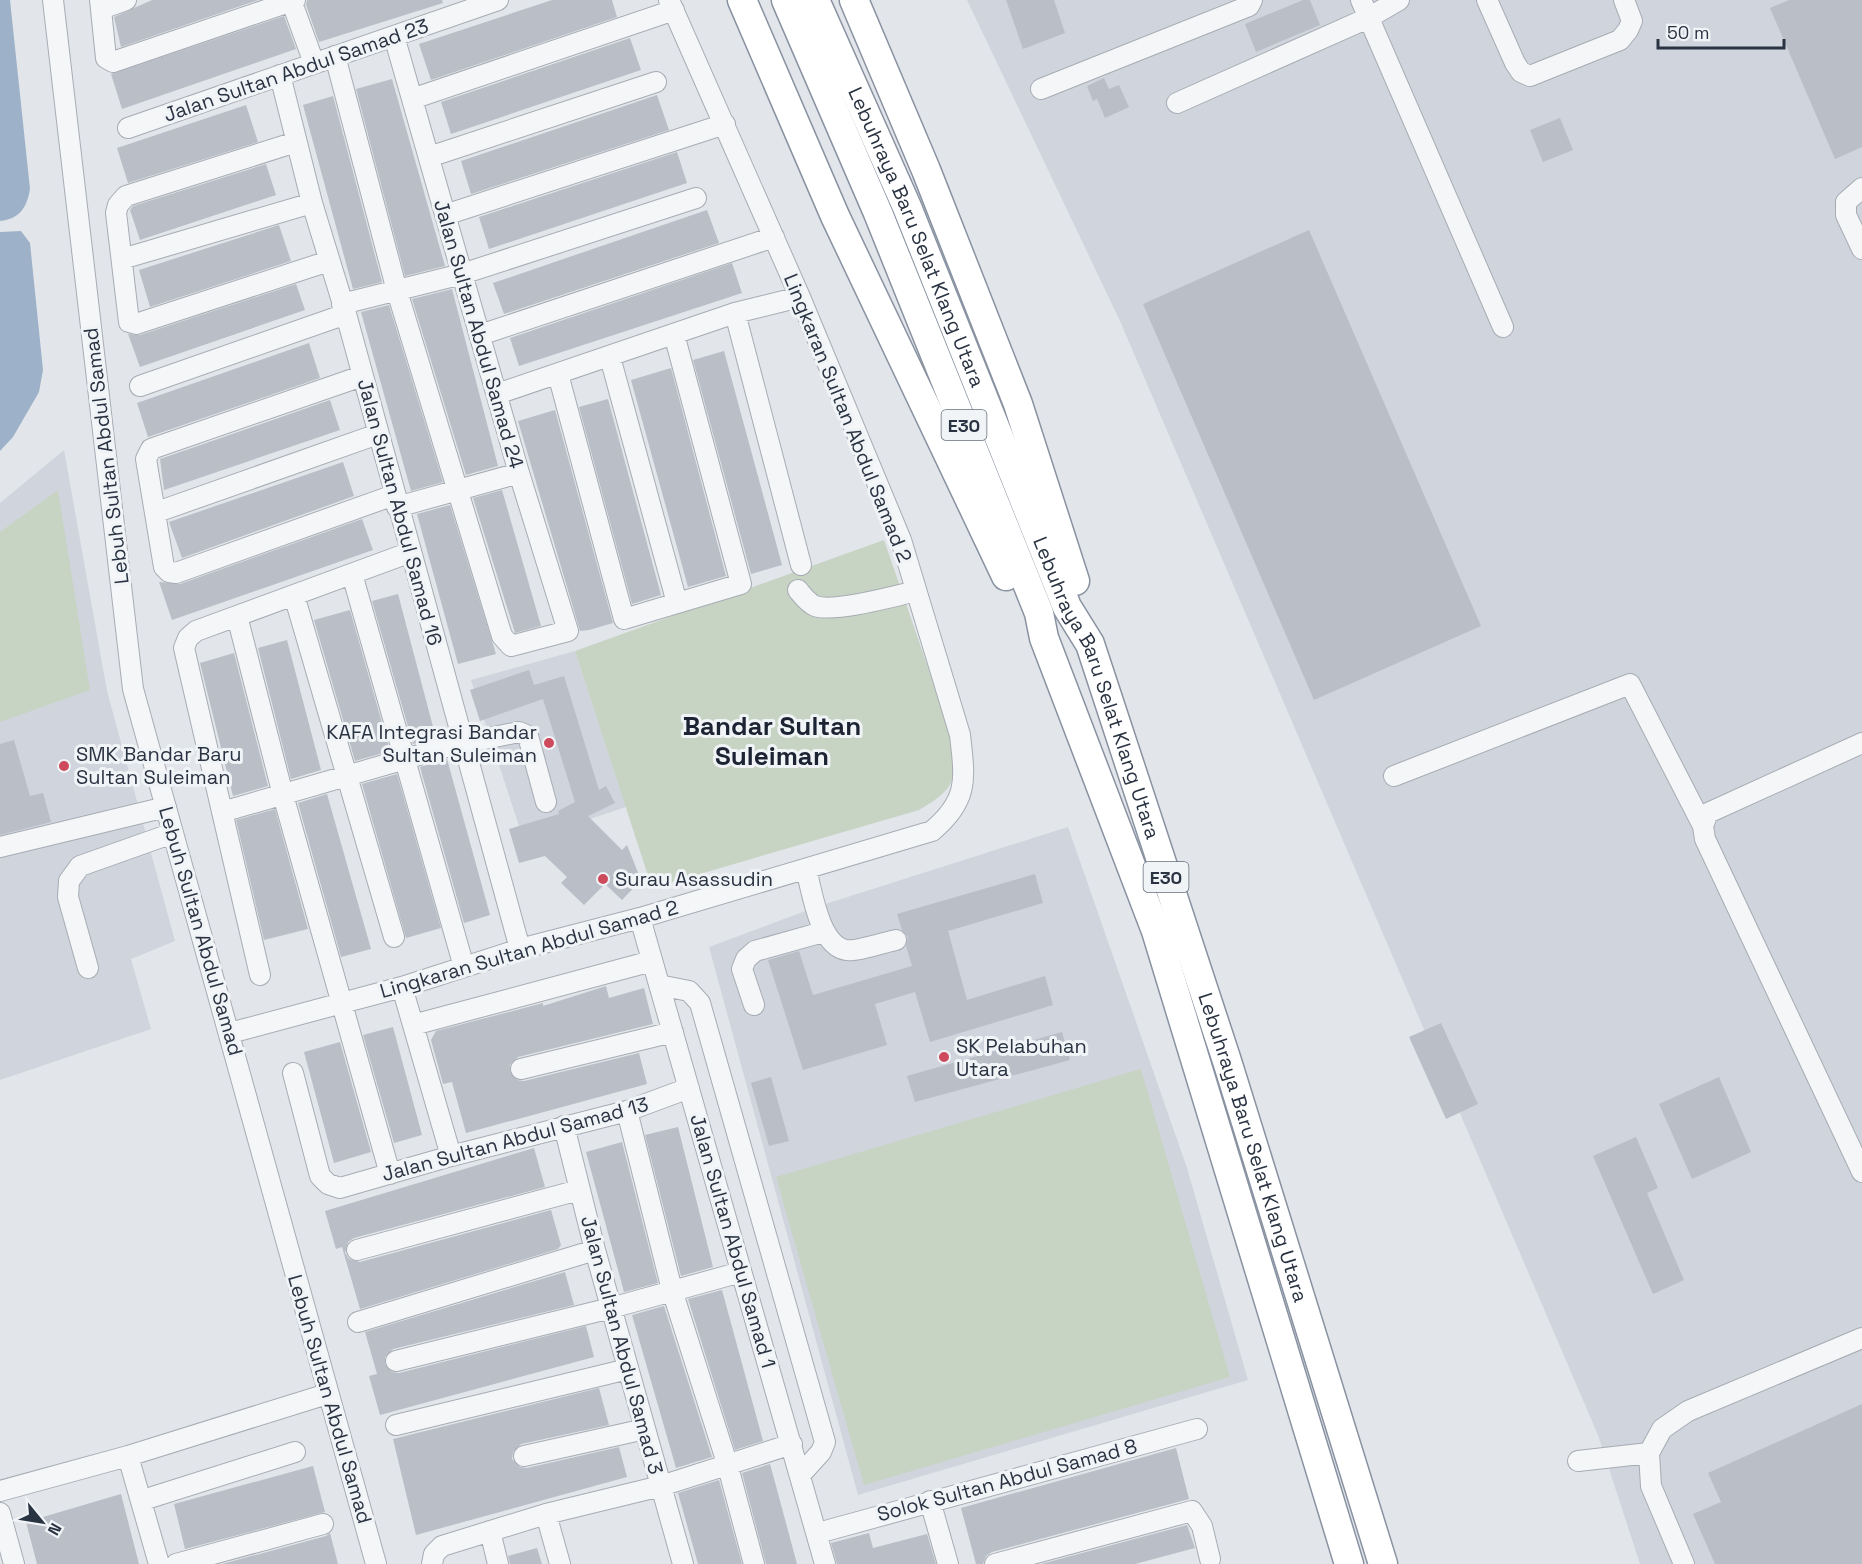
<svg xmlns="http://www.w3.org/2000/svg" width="1862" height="1564" viewBox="0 0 1862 1564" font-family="'Space Grotesk',sans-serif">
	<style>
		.built { fill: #d0d4dc }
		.green { fill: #c7d4c3 }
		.water { fill: #9db2c9 }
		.building { fill: #b9bec7 }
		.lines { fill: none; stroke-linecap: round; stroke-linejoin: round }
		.minor-casing { stroke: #a7acb4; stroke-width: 22 }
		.highway-casing { stroke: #8992a1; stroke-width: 31 }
		.minor { stroke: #f4f6f8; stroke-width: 20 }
		.highway { stroke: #fff; stroke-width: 28 }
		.poi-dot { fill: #cd495c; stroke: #f1f4f7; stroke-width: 2 }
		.labels { text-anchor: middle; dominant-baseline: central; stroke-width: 6; stroke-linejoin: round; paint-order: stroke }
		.shield { fill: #f1f4f7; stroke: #666d78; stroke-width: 1.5 }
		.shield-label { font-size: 18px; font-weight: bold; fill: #2a3342 }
		.street-label { font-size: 20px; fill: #2a3342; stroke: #f1f4f7 }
		.poi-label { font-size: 20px; fill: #2a3342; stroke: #f1f4f7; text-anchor: start }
		.district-label { font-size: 26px; font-weight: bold; fill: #1c2433; stroke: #f1f4f7 }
	</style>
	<rect width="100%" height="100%" fill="#e2e5ea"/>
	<path class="built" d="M967 0H1862V1564H1640L1598 1435 1120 321Z
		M64 450 107 691 175 941 131 959 151 1029 0 1080V503Z
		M575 651 626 807 524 841 471 680Z
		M1068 827 1187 1168 1248 1380 858 1495 709 947 816 907Z"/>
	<path class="green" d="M58 490 90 690 0 722V532Z
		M884 540 955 746C955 784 953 790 919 810L652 888 575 651Z
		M1141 1069 1230 1377 864 1485 776 1177Z"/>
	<path class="water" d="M0 0H10L30 189C27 207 20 219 0 221Z
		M21 231 30 243 43 370 39 392 13 437 0 451V232Z"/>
	<path class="building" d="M152 0H258L121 47 114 17Z
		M307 0H442L443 3 319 42 306 5Z
		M552 0H612L617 17 431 80 419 44Z
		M1006 0H1054L1065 33 1023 49Z
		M1303 0H1310L1320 25 1256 52 1245 24Z
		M1789 0H1862V147L1835 159 1770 8Z
		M284 16 296 49 122 109 111 74Z
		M630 38 641 70 451 134 441 102Z
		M1104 78 1109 89 1119 85 1129 107 1105 118 1097 99 1093 101 1087 86Z
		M392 79 445 266 405 276 356 89Z
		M657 95 669 130 471 194 461 161Z
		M333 96 382 282 353 289 303 105Z
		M246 105 258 142 128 183 117 148Z
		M1560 118 1573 150 1543 162 1530 130Z
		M677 152 687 183 489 249 479 217Z
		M266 164 276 195 140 240 130 210 133 206Z
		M707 210 719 243 504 314 493 283Z
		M279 225 291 261 150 307 139 270Z
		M1309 230 1481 626 1314 700 1143 304Z
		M732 263 742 293 519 366 510 338Z
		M296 284 305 310 140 367 128 334 140 335Z
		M452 289 498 466 466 475 412 299Z
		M389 305 443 482 411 491 361 312Z
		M309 343 320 378 148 437 137 403Z
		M724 351 782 565 751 574 693 360Z
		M671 368 726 576 688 587 631 380Z
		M608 399 661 595 632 604 579 407Z
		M330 400 340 430 164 490 160 459Z
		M555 410 613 623 589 630 580 631 518 421Z
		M343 462 354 496 182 558 169 522Z
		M502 490 541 626 515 633 473 498Z
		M450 505 496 654 458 664 417 514Z
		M362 519 373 550 172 620 159 582 180 584Z
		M398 594 436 738 413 744 372 601Z
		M350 610 390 751 355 761 314 620Z
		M287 640 321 770 291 779 258 648Z
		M234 653 268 786 233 796 200 663Z
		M529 670 534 685 564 676 599 790 606 786 615 803 588 816 622 850 627 845 641 880 622 900 605 884 584 905 561 883 567 877 545 856 519 863 509 829 559 814 558 811 575 802 543 699 480 721 470 690Z
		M14 740 30 796 43 793 51 822 0 835V744Z
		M447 759 490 915 464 923 420 767Z
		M397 774 441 928 406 938 362 784Z
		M327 794 371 949 341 957 298 803Z
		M275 809 308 929 264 940 236 820Z
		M1035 874 1043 903 948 931 967 1000 1045 976 1053 1005 930 1042 915 992 875 1004 887 1045 803 1070 768 960 799 951 813 995 912 966 906 946 908 937 902 930 897 914Z
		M606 986 609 998 644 988 653 1024 518 1057 510 1065V1072L517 1080 524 1081 639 1053 647 1084 466 1133 452 1082 443 1084 431 1040 436 1031 543 1003V1006Z
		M1441 1023 1478 1104 1446 1119 1409 1037Z
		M393 1027 422 1135 394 1143 363 1035Z
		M1062 1032 1070 1060 915 1102 907 1076Z
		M340 1042 371 1152 334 1163 304 1052Z
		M771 1077 789 1141 769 1146 751 1083Z
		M1719 1077 1751 1152 1692 1179 1659 1104Z
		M678 1127 713 1267 681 1276 645 1135Z
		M1636 1137 1658 1188 1647 1193 1684 1280 1653 1294 1593 1156Z
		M622 1142 658 1283 624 1292 586 1152Z
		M534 1148 545 1187 354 1238 348 1242 345 1253 349 1259 360 1262 551 1210 561 1245 558 1249 360 1309 342 1247 336 1249 325 1211Z
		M565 1272 574 1305 393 1349 385 1357V1364L392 1372 399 1373 586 1326 594 1357 380 1415 369 1376 377 1374 365 1332Z
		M722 1290 763 1441 735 1450 688 1299Z
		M664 1306 712 1457 676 1468 632 1315Z
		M599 1388 609 1425 521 1444 513 1452 512 1459 520 1467 527 1468 619 1447 627 1477 416 1535 393 1439Z
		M1862 1404V1564H1715L1693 1514 1721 1502 1708 1473Z
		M1176 1448 1189 1499 992 1552 986 1556 983 1564H976L961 1508Z
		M770 1464 776 1486 797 1564H766L742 1473Z
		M313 1466 325 1512 185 1549 174 1504Z
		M719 1480 742 1564H698L678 1493Z
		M121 1494 139 1564H37L26 1522Z
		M1187 1525 1195 1548 1135 1564H1041Z
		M330 1533 338 1564H222L326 1536Z
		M869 1533 873 1548 927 1534 936 1564H837L831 1543Z
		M537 1548 542 1564H510L508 1556Z"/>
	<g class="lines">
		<defs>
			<path id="minor" d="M53 0 133 689 376 1564
				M100 0 106 58 113 62 295 0
				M291 0 314 63
				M1361 0 1503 327
				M1487 0 1515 63 1521 72 1530 76 1620 40 1628 30 1632 21 1624 0
				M101 9 126 0
				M335 56 397 291 502 636 511 646 568 631 519 473 394 36
				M280 75 312 203 346 314 520 949
				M1041 89 1249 6 1252 0
				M412 99 674 10
				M1177 103 1368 18 1399 0
				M128 128 498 0
				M296 142 126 196 118 205 116 213 129 322 136 324 329 261
				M429 157 656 82
				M1862 188 1846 202V215L1862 249
				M445 215 725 124
				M122 259 312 203
				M342 304 462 274 696 198
				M735 313 801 565
				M480 335 774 237
				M610 357 677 603
				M558 374 624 619 741 584 674 334
				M362 376 151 449 146 459 164 567 169 572 176 573 394 495
				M140 386 346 314
				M497 394 735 313 800 297
				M397 507 519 473
				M157 512 378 434
				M352 574 464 967
				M798 590C803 596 808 603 815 606 834 613 895 596 916 591
				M294 595 394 937
				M237 616 283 795 390 1174
				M1862 743 1708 813 1703 826 1705 839 1862 1172
				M1394 776 1630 684 1703 826
				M222 812 450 746 519 732 528 736 546 802
				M0 847 166 807
				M806 869C812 891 819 945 846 950 856 952 885 942 896 940
				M640 918 825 1564
				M88 968 68 897 69 881 80 866 173 833
				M260 975 184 648 188 638 196 631 411 552
				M659 985 689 991 700 1003 825 1442 821 1452 801 1474
				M402 987 451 1156
				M754 1005 742 969 746 959 755 951 823 932
				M413 1025 652 961
				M230 1033 402 987 520 949 640 918 932 831C969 800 965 779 960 735L901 540 800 297 669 0
				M521 1069 673 1032
				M293 1073 320 1176 328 1184 340 1188 451 1156 627 1111 689 1088
				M627 1111 672 1290 727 1463 754 1564
				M564 1126 595 1250 683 1564
				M357 1250 579 1190
				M358 1322 595 1250
				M396 1361 611 1308 741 1272
				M396 1425 628 1369
				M1649 1453 1662 1429 1688 1411 1862 1338
				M1649 1453 1651 1486 1684 1564
				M128 1456 159 1564
				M524 1456 645 1429
				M1578 1461 1649 1453
				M0 1491 128 1456 327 1394
				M143 1500 295 1452
				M930 1501 948 1564
				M0 1513 14 1564
				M546 1514 560 1564
				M490 1531 498 1564
				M818 1533 1197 1429
				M176 1564 323 1524
				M432 1564 434 1554 442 1546 546 1514 661 1486 792 1444
				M995 1564 1192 1511 1202 1526 1210 1559"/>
			<g id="highway">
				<path d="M742 0 835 216 1006 576"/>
				<path d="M786 0 878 213 1039 613 1044 638 1156 931 1349 1564"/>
				<path id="s1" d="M815 0 907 207 1067 607 1090 644 1227 1061 1383 1564"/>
				<path d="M854 0 926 170 1018 404 1075 581"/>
			</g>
		</defs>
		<use href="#minor" class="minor-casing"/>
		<use href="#highway" class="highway-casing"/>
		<use href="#minor" class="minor"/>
		<use href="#highway" class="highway"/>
	</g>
	<g class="poi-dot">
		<circle cx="549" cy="743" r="6"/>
		<circle cx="64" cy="766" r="6"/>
		<circle cx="603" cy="879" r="6"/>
		<circle cx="944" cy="1057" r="6"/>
	</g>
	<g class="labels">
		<g class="shield">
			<rect x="941.5" y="410" width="45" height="30" rx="4.5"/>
			<rect x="1143.5" y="862" width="45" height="30" rx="4.5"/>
		</g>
		<g class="shield-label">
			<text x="964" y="425">E30</text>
			<text x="1166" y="877">E30</text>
		</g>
		<g class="street-label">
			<text transform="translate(296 70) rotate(-19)">Jalan Sultan Abdul Samad 23</text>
			<text stroke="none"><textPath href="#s1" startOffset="258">Lebuhraya Baru Selat Klang Utara</textPath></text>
			<text transform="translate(479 334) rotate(74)">Jalan Sultan Abdul Samad 24</text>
			<text transform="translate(848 418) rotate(68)">Lingkaran Sultan Abdul Samad 2</text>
			<text transform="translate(106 456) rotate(-97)">Lebuh Sultan Abdul Samad</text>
			<text transform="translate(400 512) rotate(75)">Jalan Sultan Abdul Samad 16</text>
			<text stroke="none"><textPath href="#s1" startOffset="744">Lebuhraya Baru Selat Klang Utara</textPath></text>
			<text transform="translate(201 931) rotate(74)">Lebuh Sultan Abdul Samad</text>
			<text transform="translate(529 949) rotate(-16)">Lingkaran Sultan Abdul Samad 2</text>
			<text transform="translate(515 1139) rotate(-15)">Jalan Sultan Abdul Samad 13</text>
			<text stroke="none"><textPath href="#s1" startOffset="1230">Lebuhraya Baru Selat Klang Utara</textPath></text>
			<text transform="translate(733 1241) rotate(74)">Jalan Sultan Abdul Samad 1</text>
			<text transform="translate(622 1345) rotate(75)">Jalan Sultan Abdul Samad 3</text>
			<text transform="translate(330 1399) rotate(74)">Lebuh Sultan Abdul Samad</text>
			<text transform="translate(1007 1480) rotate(-15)">Solok Sultan Abdul Samad 8</text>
		</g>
		<g class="poi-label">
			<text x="537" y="732" text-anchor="end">KAFA Integrasi Bandar<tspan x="537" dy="23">Sultan Suleiman</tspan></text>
			<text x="76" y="754">SMK Bandar Baru<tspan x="76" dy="23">Sultan Suleiman</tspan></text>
			<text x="615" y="879">Surau Asassudin</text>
			<text x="956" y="1046">SK Pelabuhan<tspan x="956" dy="23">Utara</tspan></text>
		</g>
		<g class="district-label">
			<text x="772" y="726">Bandar Sultan<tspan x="772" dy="30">Suleiman</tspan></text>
		</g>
	</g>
	<g transform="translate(42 1522) rotate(120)" stroke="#f1f4f7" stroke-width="4.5" paint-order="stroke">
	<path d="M0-4.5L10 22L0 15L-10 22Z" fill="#2a3342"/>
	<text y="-9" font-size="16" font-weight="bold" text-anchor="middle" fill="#2a3342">N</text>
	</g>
	<path d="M1658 39v9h126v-9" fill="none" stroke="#2a3342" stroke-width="3"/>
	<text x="1667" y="39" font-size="18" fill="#2a3342" stroke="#f1f4f7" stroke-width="4.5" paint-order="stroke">50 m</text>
</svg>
